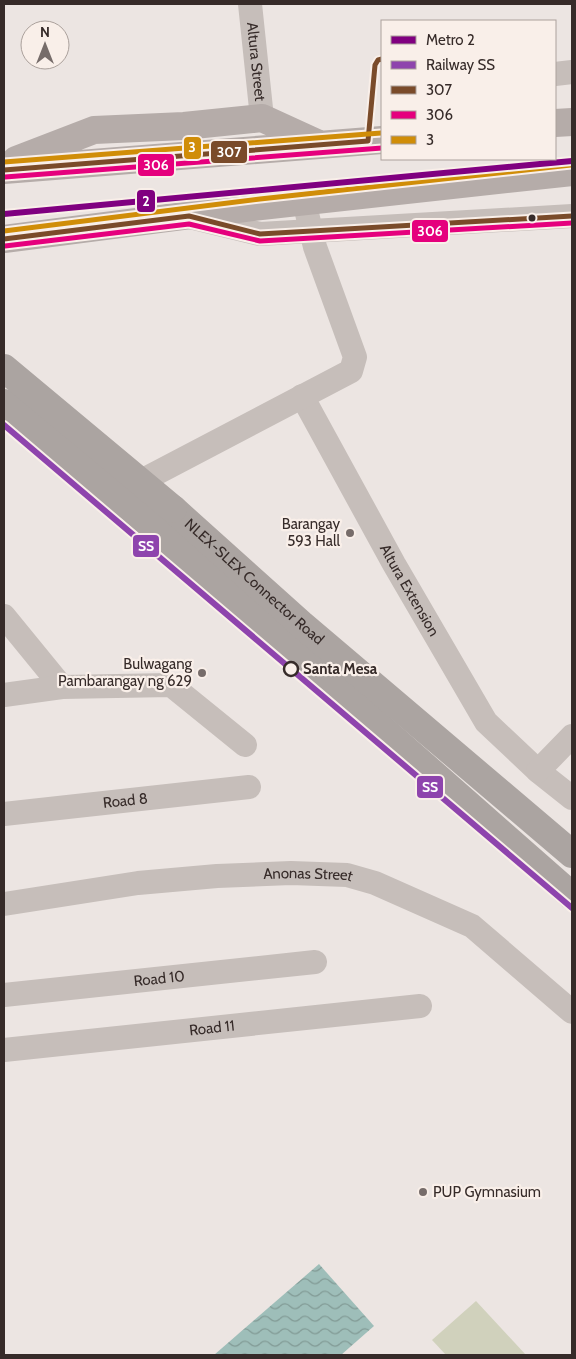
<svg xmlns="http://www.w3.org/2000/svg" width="576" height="1359" viewBox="0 0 576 1359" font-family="Cabin,sans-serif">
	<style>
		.green { fill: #d0d1bc }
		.water { fill: url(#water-waves) }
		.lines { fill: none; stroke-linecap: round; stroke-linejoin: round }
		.minor { stroke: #c6beba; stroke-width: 24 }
		.major { stroke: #b5aca9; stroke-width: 28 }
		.highway { stroke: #aba4a1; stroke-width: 28 }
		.highway-bridge { stroke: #aba4a1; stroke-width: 28 }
		.bus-1-casing { stroke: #f9efe9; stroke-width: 9 }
		.bus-2-casing { stroke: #f9efe9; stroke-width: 9 }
		.bus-3-casing { stroke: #f9efe9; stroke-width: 9 }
		.bus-1 { stroke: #7a4b2a; stroke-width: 5 }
		.bus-2 { stroke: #e5007d; stroke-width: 5 }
		.bus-3 { stroke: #d08d08; stroke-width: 5 }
		.rail-1-casing { stroke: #f9efe9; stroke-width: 10 }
		.rail-1 { stroke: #8e44ad; stroke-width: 6 }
		.metro-1-casing { stroke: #f9efe9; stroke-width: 10 }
		.metro-1 { stroke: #800080; stroke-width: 6 }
		.bus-dot { fill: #362b29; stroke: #f9efe9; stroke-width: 2 }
		.poi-dot { fill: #766c6a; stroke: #f9efe9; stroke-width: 2 }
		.stop-dot { fill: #f9efe9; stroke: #362b29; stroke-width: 2.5 }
		.labels { text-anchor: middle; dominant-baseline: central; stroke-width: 4.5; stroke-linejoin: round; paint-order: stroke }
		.street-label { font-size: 15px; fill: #362b29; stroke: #f9efe9 }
		.poi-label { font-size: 15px; fill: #362b29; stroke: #f9efe9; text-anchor: end }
		.stop-label { font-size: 15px; font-weight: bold; fill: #362b29; stroke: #f9efe9; text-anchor: start }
		.line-badge { stroke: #f9efe9; stroke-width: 2 }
		.badge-label { font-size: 14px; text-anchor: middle; font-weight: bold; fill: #fff }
	</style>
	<defs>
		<pattern id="water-waves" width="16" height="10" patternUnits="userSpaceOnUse" patternTransform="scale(1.25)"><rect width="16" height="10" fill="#9ebeb9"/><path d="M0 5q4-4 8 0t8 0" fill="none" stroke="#829b96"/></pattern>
	</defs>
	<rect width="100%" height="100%" fill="#ece5e2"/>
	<path class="green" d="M476 1301 526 1355H446L432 1340Z"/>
	<path class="water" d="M319 1264 374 1326 341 1355H214Z"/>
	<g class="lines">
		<g class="minor">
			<path id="s1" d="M250 4 262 118"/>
			<path d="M555 74 572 72"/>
			<path d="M190 217 260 234 572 216"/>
			<path id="s2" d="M302 396 394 564 486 722 538 771 572 798"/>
			<path d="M142 493V484L149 477 351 371 355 357 315 247 304 201"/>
			<path d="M4 616 62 687"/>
			<path d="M4 695 62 687 171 685 245 745"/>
			<path d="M538 771 572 736"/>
			<path id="s3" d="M4 814 249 787"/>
			<path id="s4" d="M4 904 138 883 217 876 291 873 347 875 375 883 472 926 572 1012"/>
			<path id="s5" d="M4 995 315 962"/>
			<path id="s6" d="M4 1050 420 1006"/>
		</g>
		<path class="major" d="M555 123 572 122
			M16 160 94 130 184 126 262 118 321 145
			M4 170 382 140
			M4 239 261 206 572 172"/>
		<g class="highway">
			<path d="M4 403 153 527 572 896"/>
			<path id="s7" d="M173 509 301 624 572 854"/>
		</g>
		<path class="highway-bridge" d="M4 368 173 509"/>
		<defs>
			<path id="bus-1" d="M4 170 368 141 375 65 378 60 382 59
				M4 239 189 216 260 234 572 216"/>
			<path id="bus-2" d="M5 177 382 148
				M5 246 189 224 260 241 572 223"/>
			<path id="bus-3" d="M4 162 381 133
				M4 231 260 199 571 165"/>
		</defs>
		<use href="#bus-1" class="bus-1-casing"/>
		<use href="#bus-2" class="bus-2-casing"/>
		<use href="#bus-3" class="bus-3-casing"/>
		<use href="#bus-1" class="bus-1"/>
		<use href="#bus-2" class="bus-2"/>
		<use href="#bus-3" class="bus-3"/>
		<defs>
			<path id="rail-1" d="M4 425 572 908"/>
		</defs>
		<use href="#rail-1" class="rail-1-casing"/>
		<use href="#rail-1" class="rail-1"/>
		<defs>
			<path id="metro-1" d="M4 214 572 161"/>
		</defs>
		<use href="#metro-1" class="metro-1-casing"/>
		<use href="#metro-1" class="metro-1"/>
	</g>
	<circle class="bus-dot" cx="532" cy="218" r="4.5"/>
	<g class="poi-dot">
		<circle cx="350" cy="533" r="5"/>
		<circle cx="202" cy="673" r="5"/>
		<circle cx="423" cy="1192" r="5"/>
	</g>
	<circle class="stop-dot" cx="291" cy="669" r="7"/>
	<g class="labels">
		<g class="street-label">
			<text stroke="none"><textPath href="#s1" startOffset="58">Altura Street</textPath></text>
			<text stroke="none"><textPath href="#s7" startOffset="109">NLEX-SLEX Connector Road</textPath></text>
			<text stroke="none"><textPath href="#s2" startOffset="222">Altura Extension</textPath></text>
			<text stroke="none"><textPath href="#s3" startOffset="122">Road 8</textPath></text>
			<text stroke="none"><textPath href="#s4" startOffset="306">Anonas Street</textPath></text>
			<text stroke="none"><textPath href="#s5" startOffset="156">Road 10</textPath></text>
			<text stroke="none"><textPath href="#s6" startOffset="209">Road 11</textPath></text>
		</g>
		<g class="poi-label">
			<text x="340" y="524">Barangay<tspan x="340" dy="17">593 Hall</tspan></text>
			<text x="192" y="664">Bulwagang<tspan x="192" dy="17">Pambarangay ng 629</tspan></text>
			<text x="433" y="1192" text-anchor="start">PUP Gymnasium</text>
		</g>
		<g class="stop-label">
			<text x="303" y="669">Santa Mesa</text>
		</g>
	</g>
	<g class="line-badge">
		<rect x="183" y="136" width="19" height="24" rx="5" fill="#d08d08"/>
		<rect x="210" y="140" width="38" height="24" rx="5" fill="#7a4b2a"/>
		<rect x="137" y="153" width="38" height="24" rx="5" fill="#e5007d"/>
		<rect x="136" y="189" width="20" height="24" rx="5" fill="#800080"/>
		<rect x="411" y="219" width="38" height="24" rx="5" fill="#e5007d"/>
		<rect x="132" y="534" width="28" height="24" rx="5" fill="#8e44ad"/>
		<rect x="416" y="775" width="28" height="24" rx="5" fill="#8e44ad"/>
	</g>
	<g class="badge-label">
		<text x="192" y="152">3</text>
		<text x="229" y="157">307</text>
		<text x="156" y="170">306</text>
		<text x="146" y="206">2</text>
		<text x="430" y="236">306</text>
		<text x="146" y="551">SS</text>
		<text x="430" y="792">SS</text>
	</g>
	<rect width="576" height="1359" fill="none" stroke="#362b29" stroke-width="10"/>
	<rect x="381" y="20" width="175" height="140" fill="#f9efe9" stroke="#aba19c"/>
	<rect x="391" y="36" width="25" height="8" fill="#800080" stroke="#aba19c"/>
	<text x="426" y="45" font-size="15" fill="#362b29">Metro 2</text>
	<rect x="391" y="61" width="25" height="8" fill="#8e44ad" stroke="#aba19c"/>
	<text x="426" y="70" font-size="15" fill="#362b29">Railway SS</text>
	<rect x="391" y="86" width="25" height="8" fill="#7a4b2a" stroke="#aba19c"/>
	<text x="426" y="95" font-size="15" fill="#362b29">307</text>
	<rect x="391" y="111" width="25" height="8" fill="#e5007d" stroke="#aba19c"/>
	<text x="426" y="120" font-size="15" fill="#362b29">306</text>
	<rect x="391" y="136" width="25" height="8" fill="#d08d08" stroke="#aba19c"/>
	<text x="426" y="145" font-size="15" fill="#362b29">3</text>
	<g transform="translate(45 45)"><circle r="24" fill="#f9efe9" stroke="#aba19c"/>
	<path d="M0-4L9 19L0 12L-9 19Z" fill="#766c6a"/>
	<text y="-8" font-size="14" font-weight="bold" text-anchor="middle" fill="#362b29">N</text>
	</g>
</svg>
